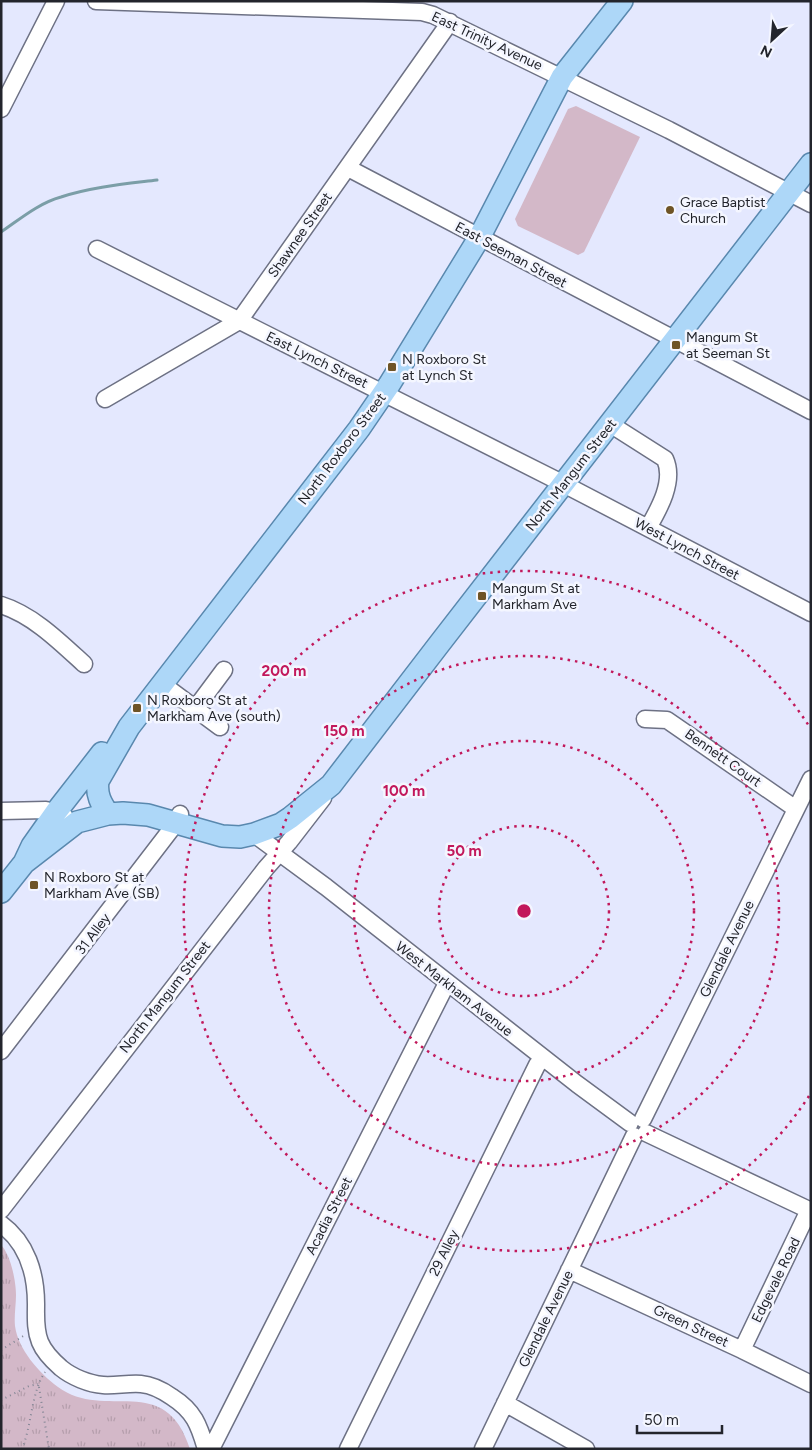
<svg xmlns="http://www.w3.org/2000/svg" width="812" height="1450" viewBox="0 0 812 1450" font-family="Figtree,sans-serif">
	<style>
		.grass { fill: #d3b8c8 }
		.park { fill: url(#park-tufts) }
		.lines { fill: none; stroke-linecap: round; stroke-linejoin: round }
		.stream { stroke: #7b9ea7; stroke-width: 3 }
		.minor-casing { stroke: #6d7184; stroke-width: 19 }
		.major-casing { stroke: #5988ae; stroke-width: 24 }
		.path { stroke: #838695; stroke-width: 2; stroke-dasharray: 1 4; stroke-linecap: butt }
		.minor { stroke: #fff; stroke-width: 16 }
		.major { stroke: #add7f8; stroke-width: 21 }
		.ring { fill: none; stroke: #c2185b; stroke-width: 2.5; stroke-dasharray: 2.5 5 }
		.poi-dot { fill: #6e5426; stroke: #f4f6ff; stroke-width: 2 }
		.labels { text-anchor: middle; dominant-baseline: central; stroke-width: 5; stroke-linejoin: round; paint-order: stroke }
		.street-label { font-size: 14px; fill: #23252c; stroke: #f4f6ff }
		.poi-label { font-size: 14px; fill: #23252c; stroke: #f4f6ff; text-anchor: start }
		.centre { fill: #c2185b; stroke: #f4f6ff; stroke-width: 2.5 }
		.ring-label { font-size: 15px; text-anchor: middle; font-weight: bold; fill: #c2185b; stroke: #f4f6ff; stroke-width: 5; stroke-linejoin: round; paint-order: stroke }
	</style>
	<defs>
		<pattern id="park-tufts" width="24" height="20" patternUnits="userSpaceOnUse" patternTransform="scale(1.25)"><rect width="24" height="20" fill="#d3b8c8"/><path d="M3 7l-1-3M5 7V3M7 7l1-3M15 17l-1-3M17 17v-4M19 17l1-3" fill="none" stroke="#b59eac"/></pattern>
	</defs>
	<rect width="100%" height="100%" fill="#e4e8fe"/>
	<path class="grass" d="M576 106 640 137 584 252 578 255 518 226 515 219 568 109Z"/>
	<path class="park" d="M1 1245C11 1255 16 1282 16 1295 16 1305 14 1316 15 1326 18 1349 39 1373 58 1387 105 1422 165 1370 190 1449H1Z"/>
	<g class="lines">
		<path class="stream" d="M1 232C20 219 39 203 61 197 92 187 125 184 157 180"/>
		<defs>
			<path id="minor" d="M96 1 422 12 433 15 669 130 811 204
				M1 109 56 1
				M348 168 811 411
				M97 249 552 478 811 613
				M105 399 239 321 450 22
				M610 424 665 459C675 481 659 509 648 528
				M1 605C33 615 60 642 84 664
				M162 684 220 727
				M195 709 224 670
				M645 719 667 720 796 809
				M1 811 46 810 65 817
				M254 834 326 887 577 1084 630 1123
				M1 1051 176 823 180 814
				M643 1119 811 779
				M646 1133 811 1211
				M1 1210 266 868 289 842 323 798
				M1 1224C27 1243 36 1274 36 1304 36 1317 35 1330 40 1342 44 1352 53 1361 61 1368 72 1377 89 1384 103 1385 115 1386 128 1383 141 1384 153 1385 162 1390 172 1397 194 1411 199 1425 206 1449
				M569 1270 742 1350 811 1384
				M742 1350 809 1210
				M505 1403 586 1449
				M211 1449 447 983
				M348 1449 537 1065 543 1058
				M483 1449 634 1136"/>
			<path id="major" d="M108 814C101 803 96 795 98 781L129 727 359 429 389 385 479 238 562 77 622 1
				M24 863 77 822 108 814 123 813 148 815 222 836 240 837 254 834 281 824 290 818 331 785 440 643 811 164
				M1 892 24 863 32 846 56 812 102 753"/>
		</defs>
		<use href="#minor" class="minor-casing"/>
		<use href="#major" class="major-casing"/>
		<path class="path" d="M1 1350 25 1335
			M39 1387 49 1449
			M1 1400 29 1386 38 1384
			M22 1449C32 1425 31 1393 45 1372"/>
		<use href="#minor" class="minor"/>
		<use href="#major" class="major"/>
	</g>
	<g class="ring">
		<circle cx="524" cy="911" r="85"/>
		<circle cx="524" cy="911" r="170"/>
		<circle cx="524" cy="911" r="255"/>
		<path d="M809 1096A340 340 0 1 1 809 726"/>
	</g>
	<g class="poi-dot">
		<circle cx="670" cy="210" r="5"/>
		<rect x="671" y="340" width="10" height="10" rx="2.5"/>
		<rect x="387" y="362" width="10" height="10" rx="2.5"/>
		<rect x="477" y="591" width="10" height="10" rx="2.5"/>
		<rect x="132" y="703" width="10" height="10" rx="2.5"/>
		<rect x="29" y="880" width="10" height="10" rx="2.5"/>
	</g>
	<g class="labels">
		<g class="street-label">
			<text transform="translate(487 41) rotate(25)">East Trinity Avenue</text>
			<text transform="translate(300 235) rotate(-55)">Shawnee Street</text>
			<text transform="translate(511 255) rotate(28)">East Seeman Street</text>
			<text transform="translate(317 360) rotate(26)">East Lynch Street</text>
			<text transform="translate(342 449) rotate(-53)">North Roxboro Street</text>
			<text transform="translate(571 475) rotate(-52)">North Mangum Street</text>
			<text transform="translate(687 549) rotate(28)">West Lynch Street</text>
			<text transform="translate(723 758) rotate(35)">Bennett Court</text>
			<text transform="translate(93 934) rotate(-53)">31 Alley</text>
			<text transform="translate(727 949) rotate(-64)">Glendale Avenue</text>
			<text transform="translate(454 989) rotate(38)">West Markham Avenue</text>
			<text transform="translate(165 997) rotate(-52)">North Mangum Street</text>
			<text transform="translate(329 1216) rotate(-63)">Acadia Street</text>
			<text transform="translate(444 1253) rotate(-64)">29 Alley</text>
			<text transform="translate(776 1280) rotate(-64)">Edgevale Road</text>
			<text transform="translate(546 1319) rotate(-64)">Glendale Avenue</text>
			<text transform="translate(691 1326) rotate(25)">Green Street</text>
		</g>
		<g class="poi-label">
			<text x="680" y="202">Grace Baptist<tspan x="680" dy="16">Church</tspan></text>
			<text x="686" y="337">Mangum St<tspan x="686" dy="16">at Seeman St</tspan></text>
			<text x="402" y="359">N Roxboro St<tspan x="402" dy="16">at Lynch St</tspan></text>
			<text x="492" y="588">Mangum St at<tspan x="492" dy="16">Markham Ave</tspan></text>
			<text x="147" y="700">N Roxboro St at<tspan x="147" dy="16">Markham Ave (south)</tspan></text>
			<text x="44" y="877">N Roxboro St at<tspan x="44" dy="16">Markham Ave (SB)</tspan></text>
		</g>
	</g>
	<circle cx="524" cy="911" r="8" class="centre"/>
	<g class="ring-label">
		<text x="284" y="676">200 m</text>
		<text x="344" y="736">150 m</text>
		<text x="404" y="796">100 m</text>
		<text x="464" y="856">50 m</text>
	</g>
	<rect width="812" height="1450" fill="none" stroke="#23252c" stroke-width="5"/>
	<g transform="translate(772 40) rotate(206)" stroke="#f4f6ff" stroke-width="4" paint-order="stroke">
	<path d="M0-4L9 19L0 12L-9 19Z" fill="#23252c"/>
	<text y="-8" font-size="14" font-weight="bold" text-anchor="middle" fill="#23252c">N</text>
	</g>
	<path d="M637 1425v8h85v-8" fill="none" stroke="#23252c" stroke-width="2.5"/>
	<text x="644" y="1425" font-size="15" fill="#23252c" stroke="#f4f6ff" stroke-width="4" paint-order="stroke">50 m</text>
</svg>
